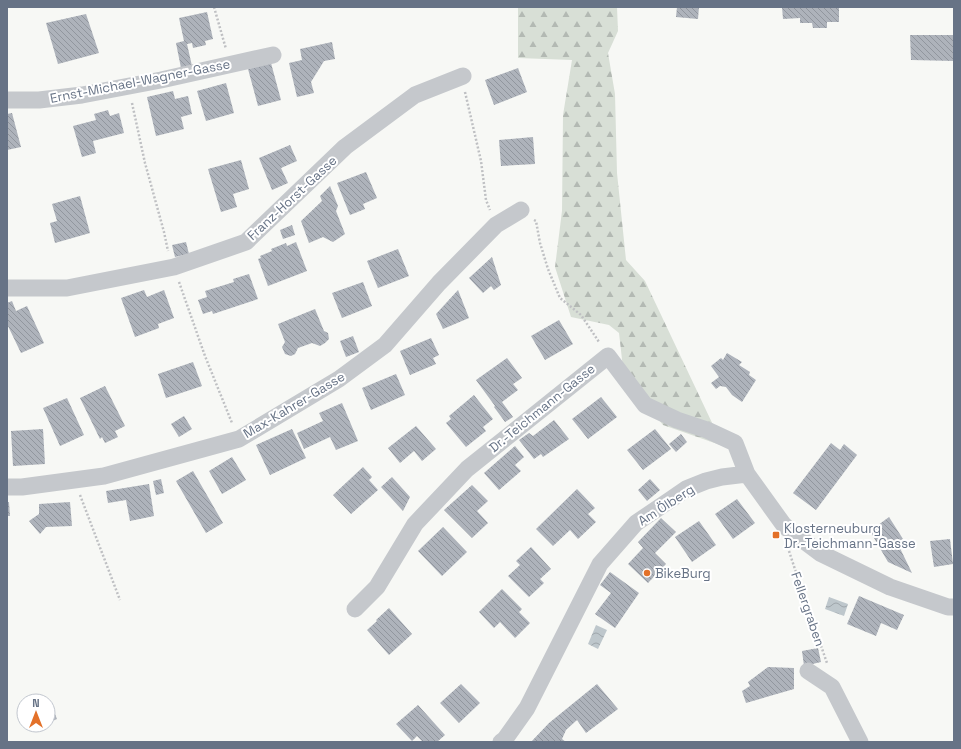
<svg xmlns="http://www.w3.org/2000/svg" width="961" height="749" viewBox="0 0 961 749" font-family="'Space Grotesk',sans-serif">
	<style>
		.forest { fill: url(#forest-firs) }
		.water { fill: url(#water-waves) }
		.building { fill: url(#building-back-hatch) }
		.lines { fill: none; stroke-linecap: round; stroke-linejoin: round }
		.path { stroke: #bfc0c3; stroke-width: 2.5; stroke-dasharray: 2 2; stroke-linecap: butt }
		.minor { stroke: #c5c8cc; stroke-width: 17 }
		.poi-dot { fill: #e37129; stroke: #fff; stroke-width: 1.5 }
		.labels { text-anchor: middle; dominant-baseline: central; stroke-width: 4; stroke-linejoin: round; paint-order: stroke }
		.street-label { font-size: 13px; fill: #677386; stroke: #fff }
		.poi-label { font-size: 13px; fill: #677386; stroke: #fff; text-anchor: start }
	</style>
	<defs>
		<pattern id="forest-firs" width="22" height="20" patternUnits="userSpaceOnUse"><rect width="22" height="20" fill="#d8dfd6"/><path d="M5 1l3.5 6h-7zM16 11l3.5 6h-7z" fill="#b3b9b3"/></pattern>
		<pattern id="water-waves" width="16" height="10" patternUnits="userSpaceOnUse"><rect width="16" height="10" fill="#bec7cc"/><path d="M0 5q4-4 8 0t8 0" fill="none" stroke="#9ea6ab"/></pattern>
		<pattern id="building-back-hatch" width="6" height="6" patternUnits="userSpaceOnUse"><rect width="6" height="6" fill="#aeb3bb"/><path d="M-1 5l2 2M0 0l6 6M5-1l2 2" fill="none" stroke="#91969e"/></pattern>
	</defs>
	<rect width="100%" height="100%" fill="#f7f8f5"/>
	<path class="forest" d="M518 7H617L618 31 608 53 615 94 617 173 626 260 645 281 723 446 663 425 624 377 619 333 609 325 571 317 555 267 562 211 563 115 572 60 518 58Z"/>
	<path class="water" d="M829 597 848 604 844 616 825 609Z
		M596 625 607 630 598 649 588 644Z"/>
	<path class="building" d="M677 7H699L698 19 676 17Z
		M782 7H839V22H827V28H813L812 23H800V18L783 19Z
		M207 12 213 39 205 41 206 45 193 48 192 43 187 44 192 66 181 68 176 43 184 41 179 18Z
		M86 14 99 53 58 64 46 23Z
		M910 35H954V61L911 60Z
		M332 42 335 59 324 61 311 82 314 93 297 97 289 63 302 60 300 49Z
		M271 63 281 100 258 106 248 69Z
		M518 68 527 92 494 105 485 80Z
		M226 83 234 113 206 121 197 91Z
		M173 91 175 99 188 96 192 114 181 117 184 129 156 136 147 97Z
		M108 110 110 116 119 113 124 133 93 141 96 153 82 157 73 126 96 120 94 114Z
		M12 113 21 147 7 150V114Z
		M533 137 535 164 501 166 499 140Z
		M290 145 297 161 281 168 288 183 272 190 259 158Z
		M241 160 249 189 233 194 237 207 221 212 208 169Z
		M366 172 377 198 363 204 365 209 350 215 337 183Z
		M330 186 338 206 336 211 345 234 333 242 323 237 309 243 301 221 322 201 320 196Z
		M80 196 90 233 55 243 50 223 57 221 52 204Z
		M292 225 295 235 283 239 280 230Z
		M186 242 189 254 175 257 172 245Z
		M296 242 307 271 268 286 258 259 261 258 260 256 272 251 271 249 286 243 287 246Z
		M398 249 409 276 378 288 367 261Z
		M492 257 501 285 494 290 491 286 483 293 469 278Z
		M249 274 258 299 213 314 212 311 203 314 198 300 207 297 205 291 234 282 233 279Z
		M363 282 372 306 342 318 332 293Z
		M144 290 147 297 164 290 174 318 158 324 159 328 135 337 121 298Z
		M458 290 469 318 443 329 436 314Z
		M12 301 16 311 27 306 44 343 21 353 7 324V303Z
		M315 309 324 331 328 333 329 339 325 343 320 346 312 343 298 348 295 354 291 356 285 354 282 347 285 342 278 324Z
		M559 320 573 344 545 360 531 336Z
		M353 336 359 352 346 357 340 341Z
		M431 338 439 355 433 358 436 364 410 375 400 351Z
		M727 353 742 362 739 365 750 372 749 375 756 380 742 402 732 395 726 387 720 386 716 389 711 383 719 377 711 366 721 358 723 360Z
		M507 358 522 378 513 384 518 390 502 402 513 417 505 422 494 407 495 406 476 380Z
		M193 362 202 386 166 398 158 374Z
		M396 374 405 395 371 410 362 388Z
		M105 386 125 426 115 431 118 437 105 443 102 437 100 439 80 398Z
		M474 395 493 419 483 427 486 431 466 447 446 423 451 419 449 416Z
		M601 397 617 417 588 439 572 419Z
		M67 398 84 435 60 446 43 408Z
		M342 403 358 441 336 450 330 437 304 449 297 433 323 421 319 413Z
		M184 416 192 429 179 437 171 424Z
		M554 420 569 439 543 457 541 454 534 459 519 440 529 433 533 436Z
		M416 426 436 449 422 461 414 451 400 463 388 448Z
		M43 429 45 464 13 466 11 431Z
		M292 429 306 458 270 475 256 445Z
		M655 429 671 449 643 470 627 450Z
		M681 434 687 442 676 452 669 444Z
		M831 443 840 450 844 444 857 455 816 510 793 493Z
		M515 446 524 457 515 465 521 471 499 490 484 473Z
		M232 457 246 480 222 494 209 471Z
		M363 467 372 477 369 480 378 490 351 514 333 495Z
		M193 471 223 523 206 533 176 481Z
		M392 477 410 497 403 511 381 487Z
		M161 479 164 493 156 495 153 481Z
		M650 479 660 490 647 501 638 490Z
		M149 484 154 516 130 521 126 500 108 503 106 491Z
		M472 485 488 501 477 511 488 523 472 538 444 510Z
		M577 489 595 508 588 514 596 522 578 539 570 530 553 546 536 529Z
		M737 499 755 523 733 539 715 514Z
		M7 502H9L10 516H7Z
		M70 502 72 526 46 527 40 534 29 521 39 514V504Z
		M889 517 903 539 897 542 912 573 888 562 870 531Z
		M661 518 676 532 655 553 666 564 648 583 628 564 643 548 638 542Z
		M699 521 716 545 692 562 675 537Z
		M443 527 467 552 442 576 418 551Z
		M950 539 953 564 934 567 930 541Z
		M531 547 551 569 540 579 544 583 529 597 508 576 520 565 516 561Z
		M610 572 639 593 615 628 595 614 611 593 600 585Z
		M502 589 522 609 519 612 530 623 515 638 500 622 494 628 479 612Z
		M859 596 904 615 897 630 881 623 876 636 847 624Z
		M389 608 412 634 389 655 367 630 377 621 376 620Z
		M818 648 821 662 804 666 802 651Z
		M768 667 794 668V689L746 703 742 691 750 686 748 682Z
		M461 684 480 703 459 723 440 703Z
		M597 684 618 709 586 733 577 720 566 730 562 739 566 742H531L549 723Z
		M418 705 445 735 437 742H423L417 736 412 741 396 724Z
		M53 709 57 719 48 723V711Z"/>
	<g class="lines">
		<path class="path" d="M214 7 226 49
			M465 92 481 161 486 200 490 210
			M132 103 145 163 164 232 168 251
			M534 220 536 221 540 243 548 269 560 298 581 315 599 342
			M179 282 205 356 232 423
			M80 495 120 600
			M789 551 806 603 827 663"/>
		<path class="minor" d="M7 100H39L82 95 161 80 273 55
			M7 288H67L174 267 246 242 345 147 415 95 463 76
			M7 487H22L104 476 239 439 339 379 385 345 439 283 496 225 521 210
			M355 609 377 587 415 524 467 469 608 356 645 405 677 420 707 430 735 443 747 474
			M808 671 832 687 860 742
			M501 742 505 739 527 708 600 564 636 523 670 500 686 489 706 481 722 477 747 474 783 524 788 529 820 553 890 587 948 607H954"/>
	</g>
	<g class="poi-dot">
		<rect x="772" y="531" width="8" height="8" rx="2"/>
		<circle cx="647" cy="573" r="4"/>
	</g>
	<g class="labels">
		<g class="street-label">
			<text transform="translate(140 81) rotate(-11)">Ernst-Michael-Wagner-Gasse</text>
			<text transform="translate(292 198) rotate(-43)">Franz-Horst-Gasse</text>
			<text transform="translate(294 405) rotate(-31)">Max-Kahrer-Gasse</text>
			<text transform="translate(542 408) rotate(-39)">Dr.-Teichmann-Gasse</text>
			<text transform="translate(666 505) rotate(-33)">Am Ölberg</text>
			<text transform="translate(808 609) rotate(71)">Fellergraben</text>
		</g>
		<g class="poi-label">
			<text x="784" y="528">Klosterneuburg<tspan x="784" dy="15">Dr.-Teichmann-Gasse</tspan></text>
			<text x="655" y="573">BikeBurg</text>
		</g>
	</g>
	<rect width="961" height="749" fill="none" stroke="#677386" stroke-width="16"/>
	<g transform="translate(36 713)"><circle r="19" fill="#ffffff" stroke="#c2c7cf"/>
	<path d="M0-3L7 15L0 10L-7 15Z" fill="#e37129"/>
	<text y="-6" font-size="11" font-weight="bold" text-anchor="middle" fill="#677386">N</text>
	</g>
</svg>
